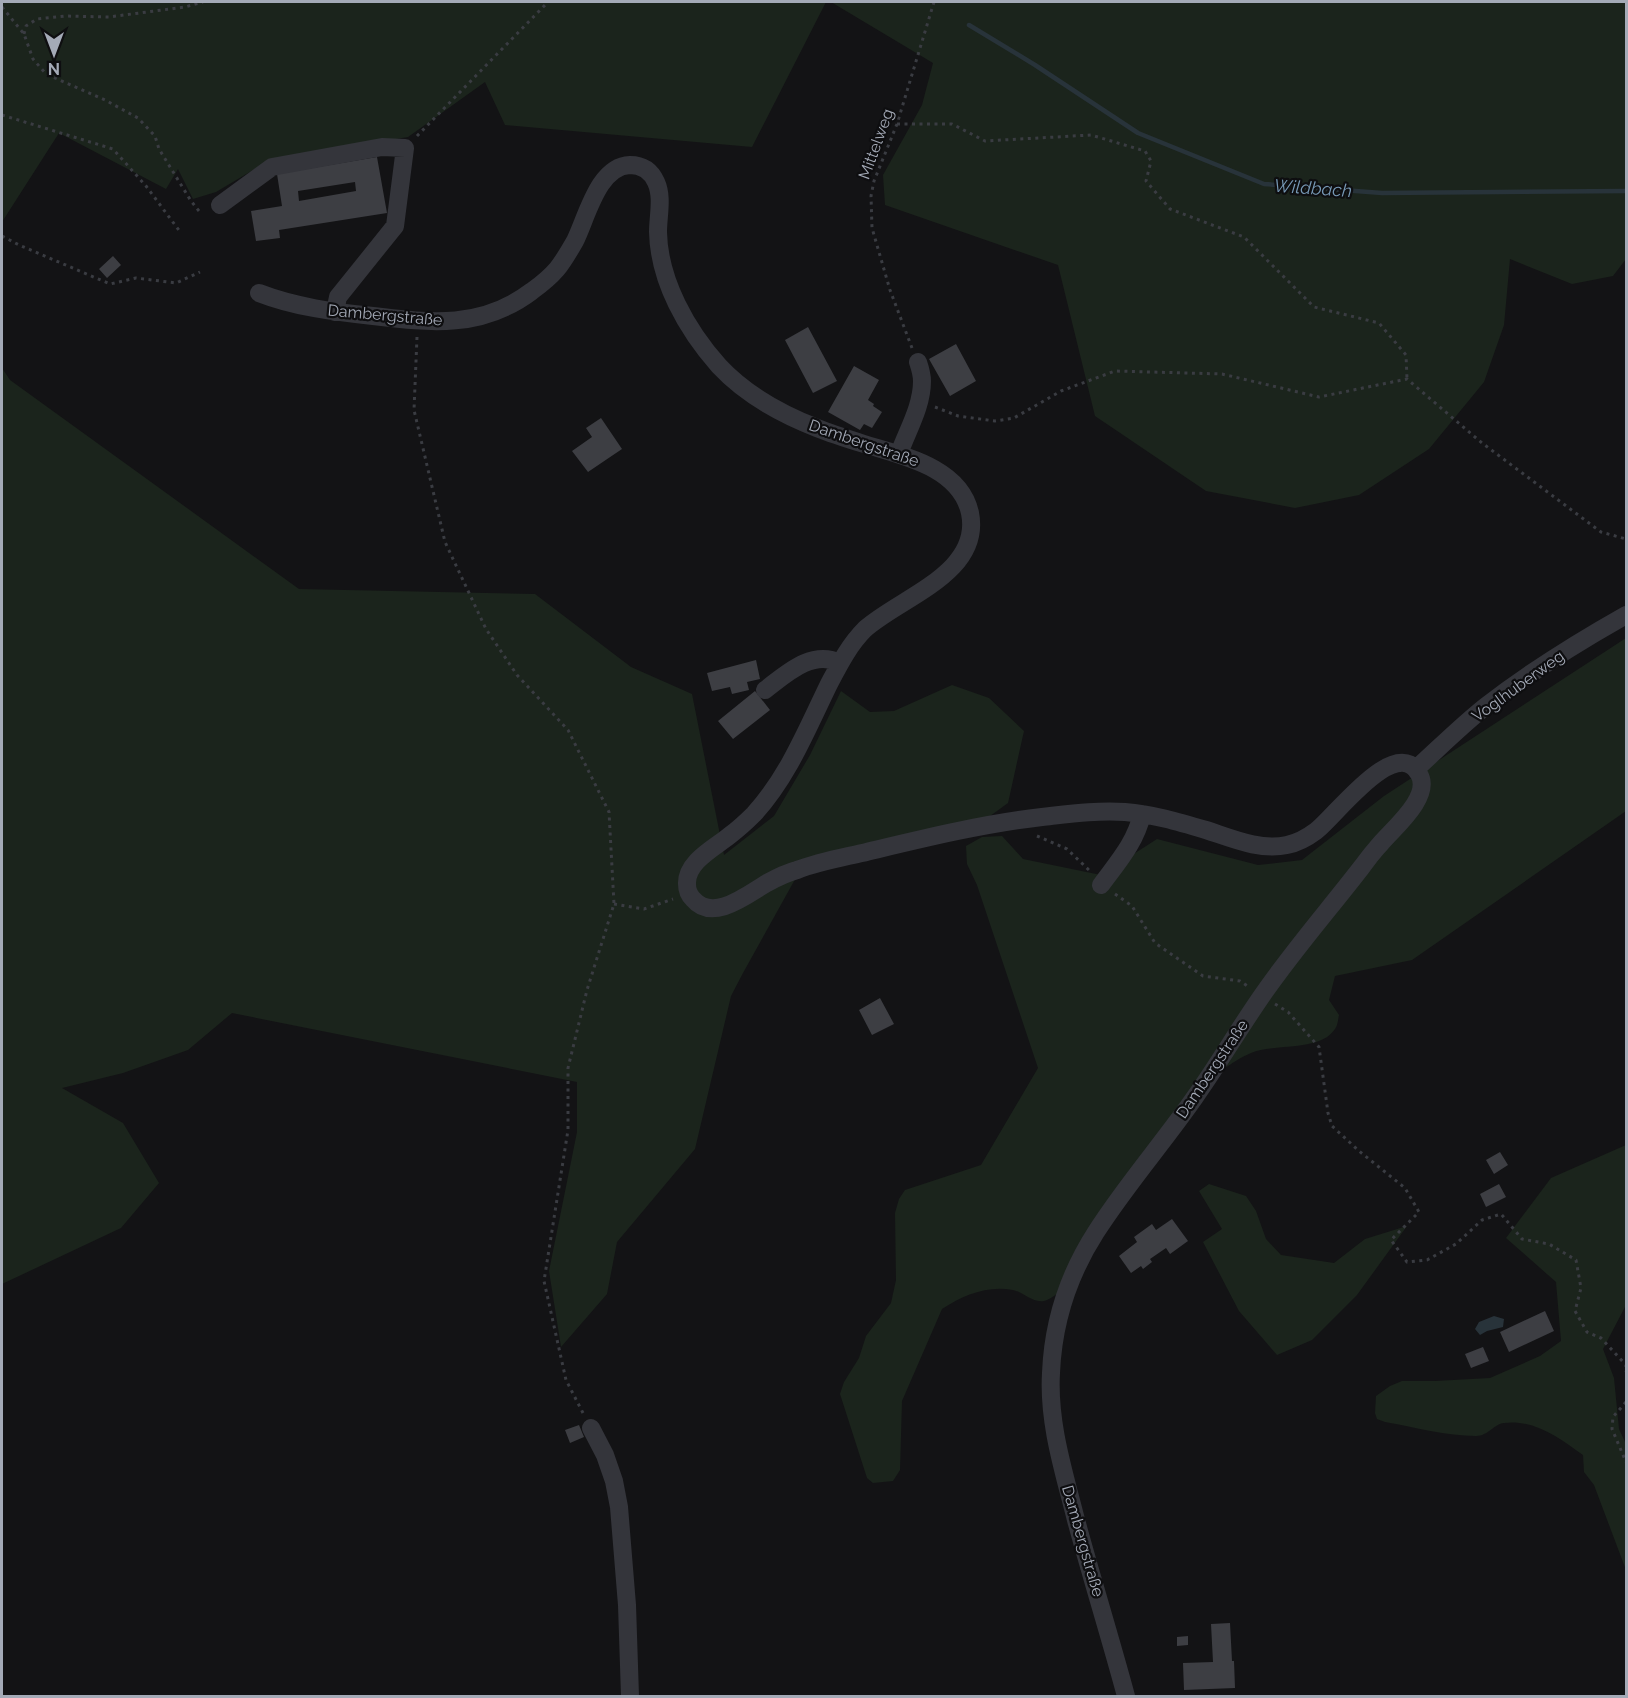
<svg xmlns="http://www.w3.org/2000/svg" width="1628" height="1698" viewBox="0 0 1628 1698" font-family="Raleway,sans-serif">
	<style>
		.green { fill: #1b241c }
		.water { fill: #28333a }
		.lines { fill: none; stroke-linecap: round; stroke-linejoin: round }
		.stream { stroke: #28333a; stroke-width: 4.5 }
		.building { fill: #3d3e43; fill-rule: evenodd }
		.path { stroke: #3a3c42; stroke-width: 3; stroke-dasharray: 3 4.5; stroke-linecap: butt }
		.minor { stroke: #34353b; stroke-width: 18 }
		.labels { text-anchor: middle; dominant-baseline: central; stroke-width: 4.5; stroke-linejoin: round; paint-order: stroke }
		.street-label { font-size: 16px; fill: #a4aab7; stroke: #0e0e10 }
		.water-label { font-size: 18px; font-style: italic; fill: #7799b6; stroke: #0e0e10 }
	</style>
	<rect width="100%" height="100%" fill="#131315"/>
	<path class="green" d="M2 2H826L752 147 505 125 485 82 408 137 270 160 216 192 193 199 178 169 166 189 59 133 2 222Z
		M831 2H1626V259L1613 276 1572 284 1510 259 1504 325 1484 382 1429 449 1359 495 1295 508 1206 491 1095 416 1058 265 885 205 883 175 922 105 933 63Z
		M2 368 10 380 299 589 535 594 631 667 692 694 724 855 774 816 810 755 841 691 870 712 894 711 952 685 989 698 1024 731 1008 803 986 819 803 865 743 973 731 996 695 1149 617 1242 607 1294 561 1347 549 1271 577 1132V1082L232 1013 188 1050 123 1073 62 1088 123 1123 159 1183 121 1228 2 1284Z
		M1626 638V811L1412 960 1335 976 1329 1000 1339 1015C1338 1019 1338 1025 1335 1029 1320 1052 1275 1043 1251 1053 1241 1057 1231 1064 1222 1070L1060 1292C1055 1295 1049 1300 1044 1301 1032 1303 1023 1292 1013 1290 988 1285 963 1295 942 1309L902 1401 900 1470 893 1481 873 1483 867 1478 840 1394 844 1382 859 1358 866 1336 891 1303 896 1280 895 1213 899 1199 905 1190 981 1165 1038 1068 977 885 967 864 966 846 982 837 1002 836 1023 859 1101 875 1157 839 1258 865 1302 860 1384 796Z
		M1626 1145V1305L1603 1349 1614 1378 1619 1429 1626 1444V1570L1594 1485 1584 1472 1583 1455C1560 1439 1535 1419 1504 1423 1494 1424 1488 1436 1476 1436 1447 1436 1414 1427 1385 1422L1377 1419 1375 1413 1376 1396 1390 1386 1402 1381H1435L1490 1378 1540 1356 1561 1341 1556 1282 1506 1238 1551 1178Z
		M1209 1184 1246 1196 1256 1211 1266 1239 1281 1255 1334 1263 1365 1239 1407 1226 1357 1295 1312 1340 1277 1355 1239 1311 1203 1242 1222 1229 1199 1191Z"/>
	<path class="water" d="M1494 1316 1504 1319 1503 1327 1487 1331 1480 1335 1475 1329 1479 1322Z"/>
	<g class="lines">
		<path class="stream" d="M969 25 1035 65 1138 133 1264 184 1382 193 1626 191"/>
	</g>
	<path class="building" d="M377 157 387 213 279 230 280 238 256 241 251 211 282 206 277 174ZM355 182 356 191 299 201 298 191Z
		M113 256 121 265 107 278 99 269Z
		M808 327 837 381 813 393 785 340Z
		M956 344 976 381 950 396 929 359Z
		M854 366 879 380 868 400 874 404 873 406 882 412 872 428 864 424 860 430 828 412Z
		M601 418 622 449 588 472 572 451 592 437 586 428Z
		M756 660 760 679 747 682 749 690 732 694 730 687 712 691 707 673Z
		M755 691 770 710 733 739 718 721Z
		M880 998 894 1024 872 1035 859 1010Z
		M1500 1152 1508 1165 1494 1174 1486 1160Z
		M1499 1184 1506 1197 1486 1207 1480 1194Z
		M1172 1219 1188 1241 1170 1254 1166 1248 1150 1259 1152 1262 1143 1269 1141 1266 1131 1273 1119 1256 1137 1242 1134 1237 1152 1224 1156 1230Z
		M1545 1311 1554 1331 1509 1352 1500 1332Z
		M1483 1347 1489 1361 1471 1368 1465 1354Z
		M579 1425 584 1437 570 1443 565 1430Z
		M1230 1623 1232 1661H1234L1235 1688 1184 1690 1183 1663 1213 1662 1211 1624Z
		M1188 1636V1645L1177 1646V1637Z"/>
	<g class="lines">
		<path class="path" d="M2 7 24 34 33 59 46 74 105 100 138 118 155 136 159 149 191 201 199 211
			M24 34 26 26 37 19 65 16 109 17 185 7 203 2
			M2 115 113 149 146 186 181 233
			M897 124H952L985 141 1091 135 1145 151 1151 161 1146 181 1170 209 1244 237 1314 307 1379 323 1406 355 1407 379
			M417 136 548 2
			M2 236 19 245 110 284 136 278 176 283 200 272
			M417 337 414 410 445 542 486 629 517 675 568 730 609 812 614 904 587 990 568 1068V1130L544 1281 566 1380 583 1413
			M912 348 890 290 872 228 871 196 874 181 897 124 934 2
			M935 407 958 416 995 421 1014 418 1061 391 1115 371 1222 374 1319 397 1407 379 1482 443 1601 532 1626 539
			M1037 836 1067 849 1091 872
			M1115 894 1132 906 1155 943 1203 976 1240 981 1249 987
			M614 904 644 909 673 899
			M1275 1004 1288 1012 1319 1047 1328 1113 1332 1126 1359 1151 1405 1188 1419 1212 1391 1240 1407 1262 1427 1260 1456 1244 1482 1220 1501 1214 1522 1239 1549 1244 1576 1260 1581 1288 1575 1311 1587 1332 1601 1338 1626 1365V1372
			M1626 1402 1613 1417 1612 1429 1626 1462"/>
		<path class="minor" d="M220 205 272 167 382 147 405 148 395 226 338 297 335 312
			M259 293C295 307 334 312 373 316 431 323 482 329 532 291 539 286 551 276 557 269 562 263 571 248 575 241 587 217 598 166 630 165 643 165 651 171 656 182 663 197 658 216 658 232 659 281 687 330 719 366 745 394 781 414 817 428 832 434 848 439 864 444 903 456 960 467 970 513 982 573 901 597 865 629 849 645 839 665 829 684 807 729 788 777 754 814 744 824 741 827 729 836 714 848 686 862 687 884 687 889 689 895 693 899 713 923 748 894 767 883 778 877 786 873 797 870 818 862 840 858 862 853 921 839 981 824 1042 817 1069 814 1097 810 1125 812 1152 814 1179 822 1206 830 1231 838 1260 851 1287 845 1297 843 1308 837 1316 831 1335 817 1396 733 1419 774 1432 796 1395 827 1382 842 1369 857 1373 852 1361 868 1327 912 1290 954 1259 1000 1237 1032 1217 1066 1195 1097 1163 1143 1126 1185 1096 1232 1069 1274 1053 1323 1051 1373 1048 1423 1064 1472 1076 1520 1092 1579 1110 1637 1126 1696
			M899 454C907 431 922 407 922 381 922 375 920 368 918 362
			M765 690C786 674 812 649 840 663
			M1417 768C1440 747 1462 725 1486 706 1530 672 1578 642 1626 615
			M1101 885C1117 863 1136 842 1142 814
			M591 1428 605 1455 614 1481 619 1507 627 1605 630 1696"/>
	</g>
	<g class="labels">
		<g class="street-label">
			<text transform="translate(876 144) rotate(-70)">Mittelweg</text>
			<text transform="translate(385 315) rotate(5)">Dambergstraße</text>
			<text transform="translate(864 443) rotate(19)">Dambergstraße</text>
			<text transform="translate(1518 686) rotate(-36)">Voglhuberweg</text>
			<text transform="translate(1212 1069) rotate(-56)">Dambergstraße</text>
			<text transform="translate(1083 1541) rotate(74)">Dambergstraße</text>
		</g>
		<g class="water-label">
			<text transform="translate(1313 188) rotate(4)">Wildbach</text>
		</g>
	</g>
	<rect width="1628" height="1698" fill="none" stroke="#a4aab7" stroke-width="6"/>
	<g transform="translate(54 54) rotate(180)" stroke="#0e0e10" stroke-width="4.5" paint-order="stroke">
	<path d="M0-4.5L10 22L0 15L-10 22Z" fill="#a4aab7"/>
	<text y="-9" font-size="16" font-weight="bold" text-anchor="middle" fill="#a4aab7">N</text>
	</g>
</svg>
